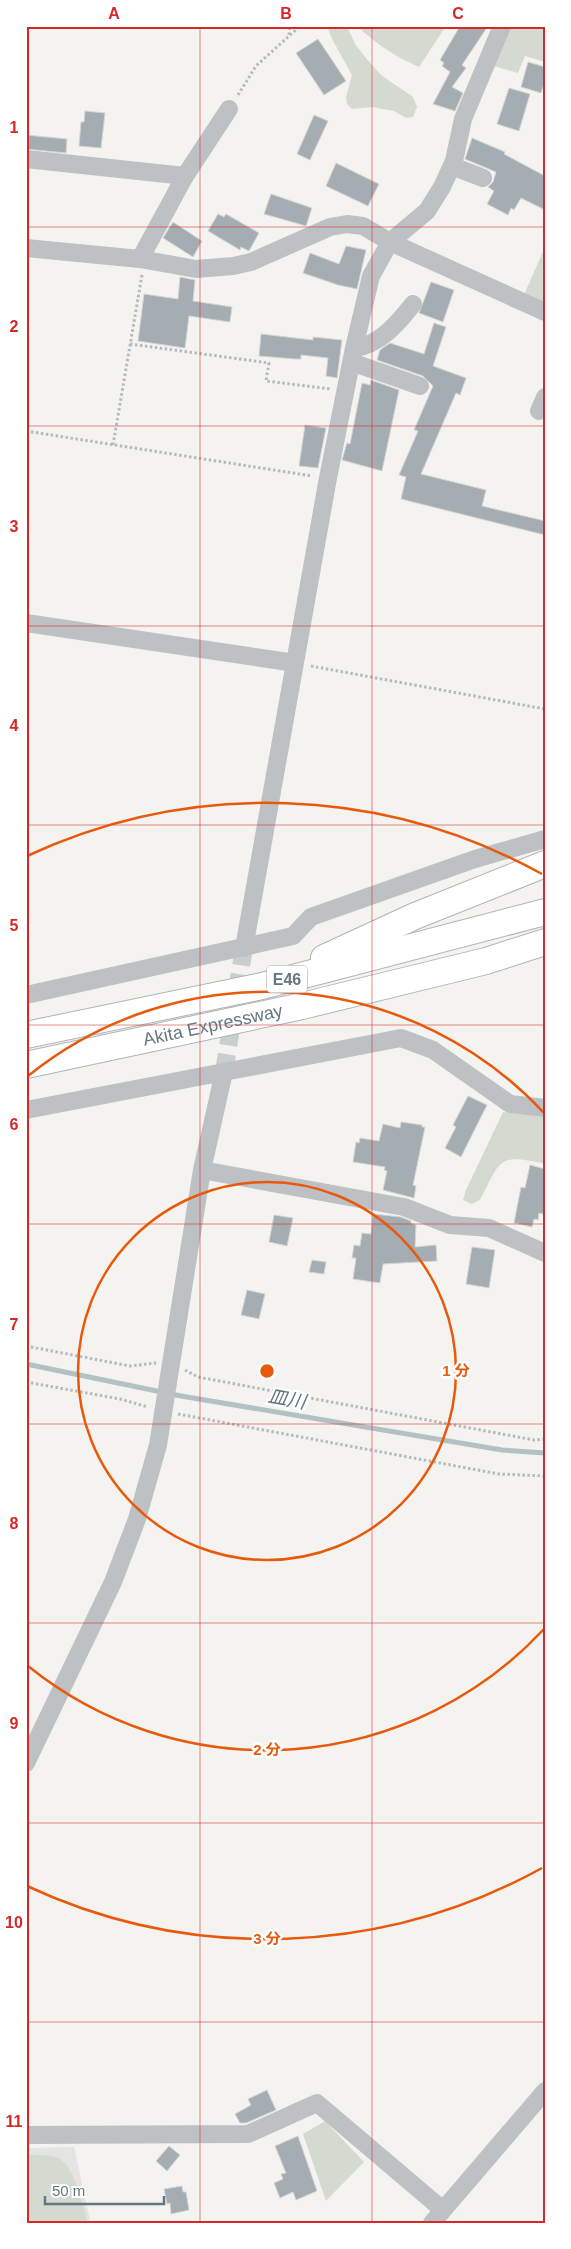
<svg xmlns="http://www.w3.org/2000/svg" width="571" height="2249" viewBox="0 0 571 2249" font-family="Helvetica,'Noto Sans JP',sans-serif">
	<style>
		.built { fill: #e4e5e3 }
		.green { fill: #d5dad1 }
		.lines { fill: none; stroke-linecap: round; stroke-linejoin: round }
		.stream { stroke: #b3c1c4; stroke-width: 5 }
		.building { fill: #a4adb1; stroke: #d5d5d3 }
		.minor-tunnel { stroke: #c9cece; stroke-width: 18; stroke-dasharray: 18 9; stroke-linecap: butt }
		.highway-casing { stroke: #b0b4b6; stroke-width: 28 }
		.path { stroke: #b7babc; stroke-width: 3; stroke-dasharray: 2.5 2.5; stroke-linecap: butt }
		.minor { stroke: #bdc1c4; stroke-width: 18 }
		.highway { stroke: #fff; stroke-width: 26 }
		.grid { fill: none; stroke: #d62828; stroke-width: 1; stroke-opacity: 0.55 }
		.ring { fill: none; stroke: #e8590c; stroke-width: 2.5 }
		.labels { text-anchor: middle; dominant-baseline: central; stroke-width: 5; stroke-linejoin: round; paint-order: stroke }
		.shield { fill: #fff; stroke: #929fa5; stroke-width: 1 }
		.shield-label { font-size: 16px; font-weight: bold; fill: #64767f }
		.street-label { font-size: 18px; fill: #64767f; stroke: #fff }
		.water-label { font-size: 19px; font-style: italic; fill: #5f777d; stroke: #fff }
		.centre { fill: #e8590c; stroke: #fff; stroke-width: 2.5 }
		.ring-label { font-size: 15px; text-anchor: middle; font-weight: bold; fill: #e8590c; stroke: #fff; stroke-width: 5; stroke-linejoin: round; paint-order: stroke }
		.neatline { fill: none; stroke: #d62828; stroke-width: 2 }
		.grid-label { font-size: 16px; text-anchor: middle; font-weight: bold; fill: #d62828 }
	</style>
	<rect width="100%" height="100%" fill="#f4f3f0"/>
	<path class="built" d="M74 2147 90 2220 80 2223H26V2148Z"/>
	<path class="green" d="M327 26H347L355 44 366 58 381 75 413 97 417 107 413 117 406 118 394 111 372 107 352 109 347 104 346 97 352 75 332 39Z
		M357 26H446L419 67C396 57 376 44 357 26Z
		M509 26H545V62L525 56 518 73 494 66Z
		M545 247V306L523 297Z
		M503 1112 545 1117V1164C497 1153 501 1160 480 1200L472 1204 463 1200 466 1190Z
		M325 2121 364 2162 326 2201 303 2134Z
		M26 2155C37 2155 48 2154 58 2158 75 2166 83 2206 88 2223H26Z"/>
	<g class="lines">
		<path class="stream" d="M26 1364 181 1396 502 1450 545 1453"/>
	</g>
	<path class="building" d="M460 26H488L462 65 466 68 452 87 463 93 455 111 433 104 450 72 442 66 444 63 440 60Z
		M318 39 346 81 324 95 296 53Z
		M528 62 545 67V81L541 93 521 87Z
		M509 88 530 94 519 131 497 124Z
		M85 111 105 113 101 148 79 146 81 122H84Z
		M314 115 328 121 310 160 297 154Z
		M26 135 67 139 66 153 26 149Z
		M472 138 505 152 504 154 545 176V210L521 198 514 210 511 208 508 215 487 204 494 191 488 187 493 182 496 172 465 159Z
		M336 163 379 184 368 206 326 186Z
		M271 194 312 208 306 226 264 214Z
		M218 214 224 217 226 214 259 233 249 251 241 247 240 250 208 231Z
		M173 222 202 241 193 257 163 238Z
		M346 246 366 250 357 289 338 285 303 273 310 253 339 264Z
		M180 277 195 280 193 301 232 307 230 322 189 316 185 348 138 341 144 294 178 299Z
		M431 282 454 290 443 322 419 313Z
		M434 323 446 327 433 366 466 378 460 395 456 393 421 474 486 490 482 506 545 521V535L401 499 406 477 399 475 418 431 414 430 433 386 423 376 377 360 380 350 390 343 424 354Z
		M261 334 313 340V337L342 340 337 378 326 376 328 358 301 355V359H295L259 356Z
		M371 380 399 390 382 471 342 460 347 443 350 444 362 383 370 385Z
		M305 425 326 428 318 468 299 466Z
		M468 1096 487 1105 461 1157 445 1148 456 1127 453 1125Z
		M401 1122 422 1125V1127H425L413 1185 416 1186 414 1198 383 1190 387 1171 384 1170 385 1167 353 1162 356 1142 359 1143 360 1138 379 1141 383 1124 400 1128Z
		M530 1165 545 1169V1205L543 1214 539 1213 538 1220 534 1219 532 1227 514 1223 521 1187 525 1188Z
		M373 1214 401 1217 411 1221V1223L416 1225 415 1247 436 1245 437 1261 383 1264 380 1283 353 1279 356 1258H352L354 1245 360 1246 362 1233 371 1234Z
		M274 1215 293 1218 287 1246 269 1242Z
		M472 1247 495 1250 489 1288 466 1284Z
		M312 1260 326 1262 324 1274 309 1272Z
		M247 1290 265 1294 259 1319 241 1315Z
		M267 2090 276 2110 246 2123H240L235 2114 251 2105 248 2099Z
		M298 2136 317 2191 296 2200 293 2192 280 2198 274 2183 283 2179 281 2174 286 2173 275 2146Z
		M169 2146 180 2155 167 2171 156 2161Z
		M182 2186 183 2192H186L189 2210 171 2214 170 2203 167 2204 164 2189Z"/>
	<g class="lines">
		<path class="minor-tunnel" d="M224 1072 244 948"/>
		<defs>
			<g id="highway">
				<path d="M324 958 415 916 545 864"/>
				<path d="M26 1035 262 986 545 912"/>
				<path id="s1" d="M26 1065 302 1006 486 961 545 942"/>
			</g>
		</defs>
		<use href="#highway" class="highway-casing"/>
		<path class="path" d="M289 35 290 26
			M238 95 256 66 300 26
			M130 344 269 363 266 381 331 389
			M26 431 312 476
			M113 445 142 275
			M311 666 545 709
			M26 1346 130 1366 156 1363
			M185 1370 198 1377 534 1440 545 1439
			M26 1382 120 1399 148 1407
			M178 1414 499 1474 545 1476"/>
		<path class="minor" d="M26 159 185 176
			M452 166 483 178
			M26 248 140 259 196 269 233 266 251 262 330 227 347 224 363 226 390 242 545 312
			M140 259 185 176 229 109
			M354 348C379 346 399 322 413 304
			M351 362 420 386
			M539 411 545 397
			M26 623 295 663
			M244 948 328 478 354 348 371 276 390 242 427 211 442 187 454 161 463 119 502 26
			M26 995 293 936 311 917 475 859 545 839
			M26 1110 401 1038 433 1050 510 1104 545 1108
			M202 1170 404 1207 450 1225 489 1228 545 1253
			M26 1763 113 1582 137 1519 158 1445 202 1170 224 1072
			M26 2135 248 2134 317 2103 443 2210
			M432 2223 545 2091"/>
		<use href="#highway" class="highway"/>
	</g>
	<path class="grid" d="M200 26V2223M372 26V2223M26 227H545M26 426H545M26 626H545M26 825H545M26 1025H545M26 1224H545M26 1424H545M26 1623H545M26 1823H545M26 2022H545"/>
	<g class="ring">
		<circle cx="267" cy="1371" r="189"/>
		<path d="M544 1629A379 379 0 0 1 28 1666M28 1076A379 379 0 0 1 544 1113"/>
		<path d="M542 1868A568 568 0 0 1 27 1886M27 856A568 568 0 0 1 542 874"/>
	</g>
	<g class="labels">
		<rect class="shield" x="267" y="965.5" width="40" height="27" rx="4"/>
		<g class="shield-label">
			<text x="287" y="979">E46</text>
		</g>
		<g class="street-label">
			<text stroke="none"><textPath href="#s1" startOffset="191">Akita Expressway</textPath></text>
		</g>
		<g class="water-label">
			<text transform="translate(287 1399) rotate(10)">皿川</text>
		</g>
	</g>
	<circle cx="267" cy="1371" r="8" class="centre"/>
	<g class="ring-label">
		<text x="456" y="1376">1 分</text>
		<text x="267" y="1755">2 分</text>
		<text x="267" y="1944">3 分</text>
	</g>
	<rect width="571" height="2249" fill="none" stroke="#ffffff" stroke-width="55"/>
	<path d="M45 2196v8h119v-8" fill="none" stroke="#64767f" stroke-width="2.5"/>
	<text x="52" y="2196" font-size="15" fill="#64767f" stroke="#ffffff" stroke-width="4" paint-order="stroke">50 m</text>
	<rect x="28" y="28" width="516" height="2194" class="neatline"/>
	<g class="grid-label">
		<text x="114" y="19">A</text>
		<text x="286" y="19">B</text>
		<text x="458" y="19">C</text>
		<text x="14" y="133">1</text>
		<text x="14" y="332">2</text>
		<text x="14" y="532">3</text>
		<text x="14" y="731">4</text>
		<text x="14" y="931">5</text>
		<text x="14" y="1130">6</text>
		<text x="14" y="1330">7</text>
		<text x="14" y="1529">8</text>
		<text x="14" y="1729">9</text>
		<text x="14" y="1928">10</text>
		<text x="14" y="2127">11</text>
	</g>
</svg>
